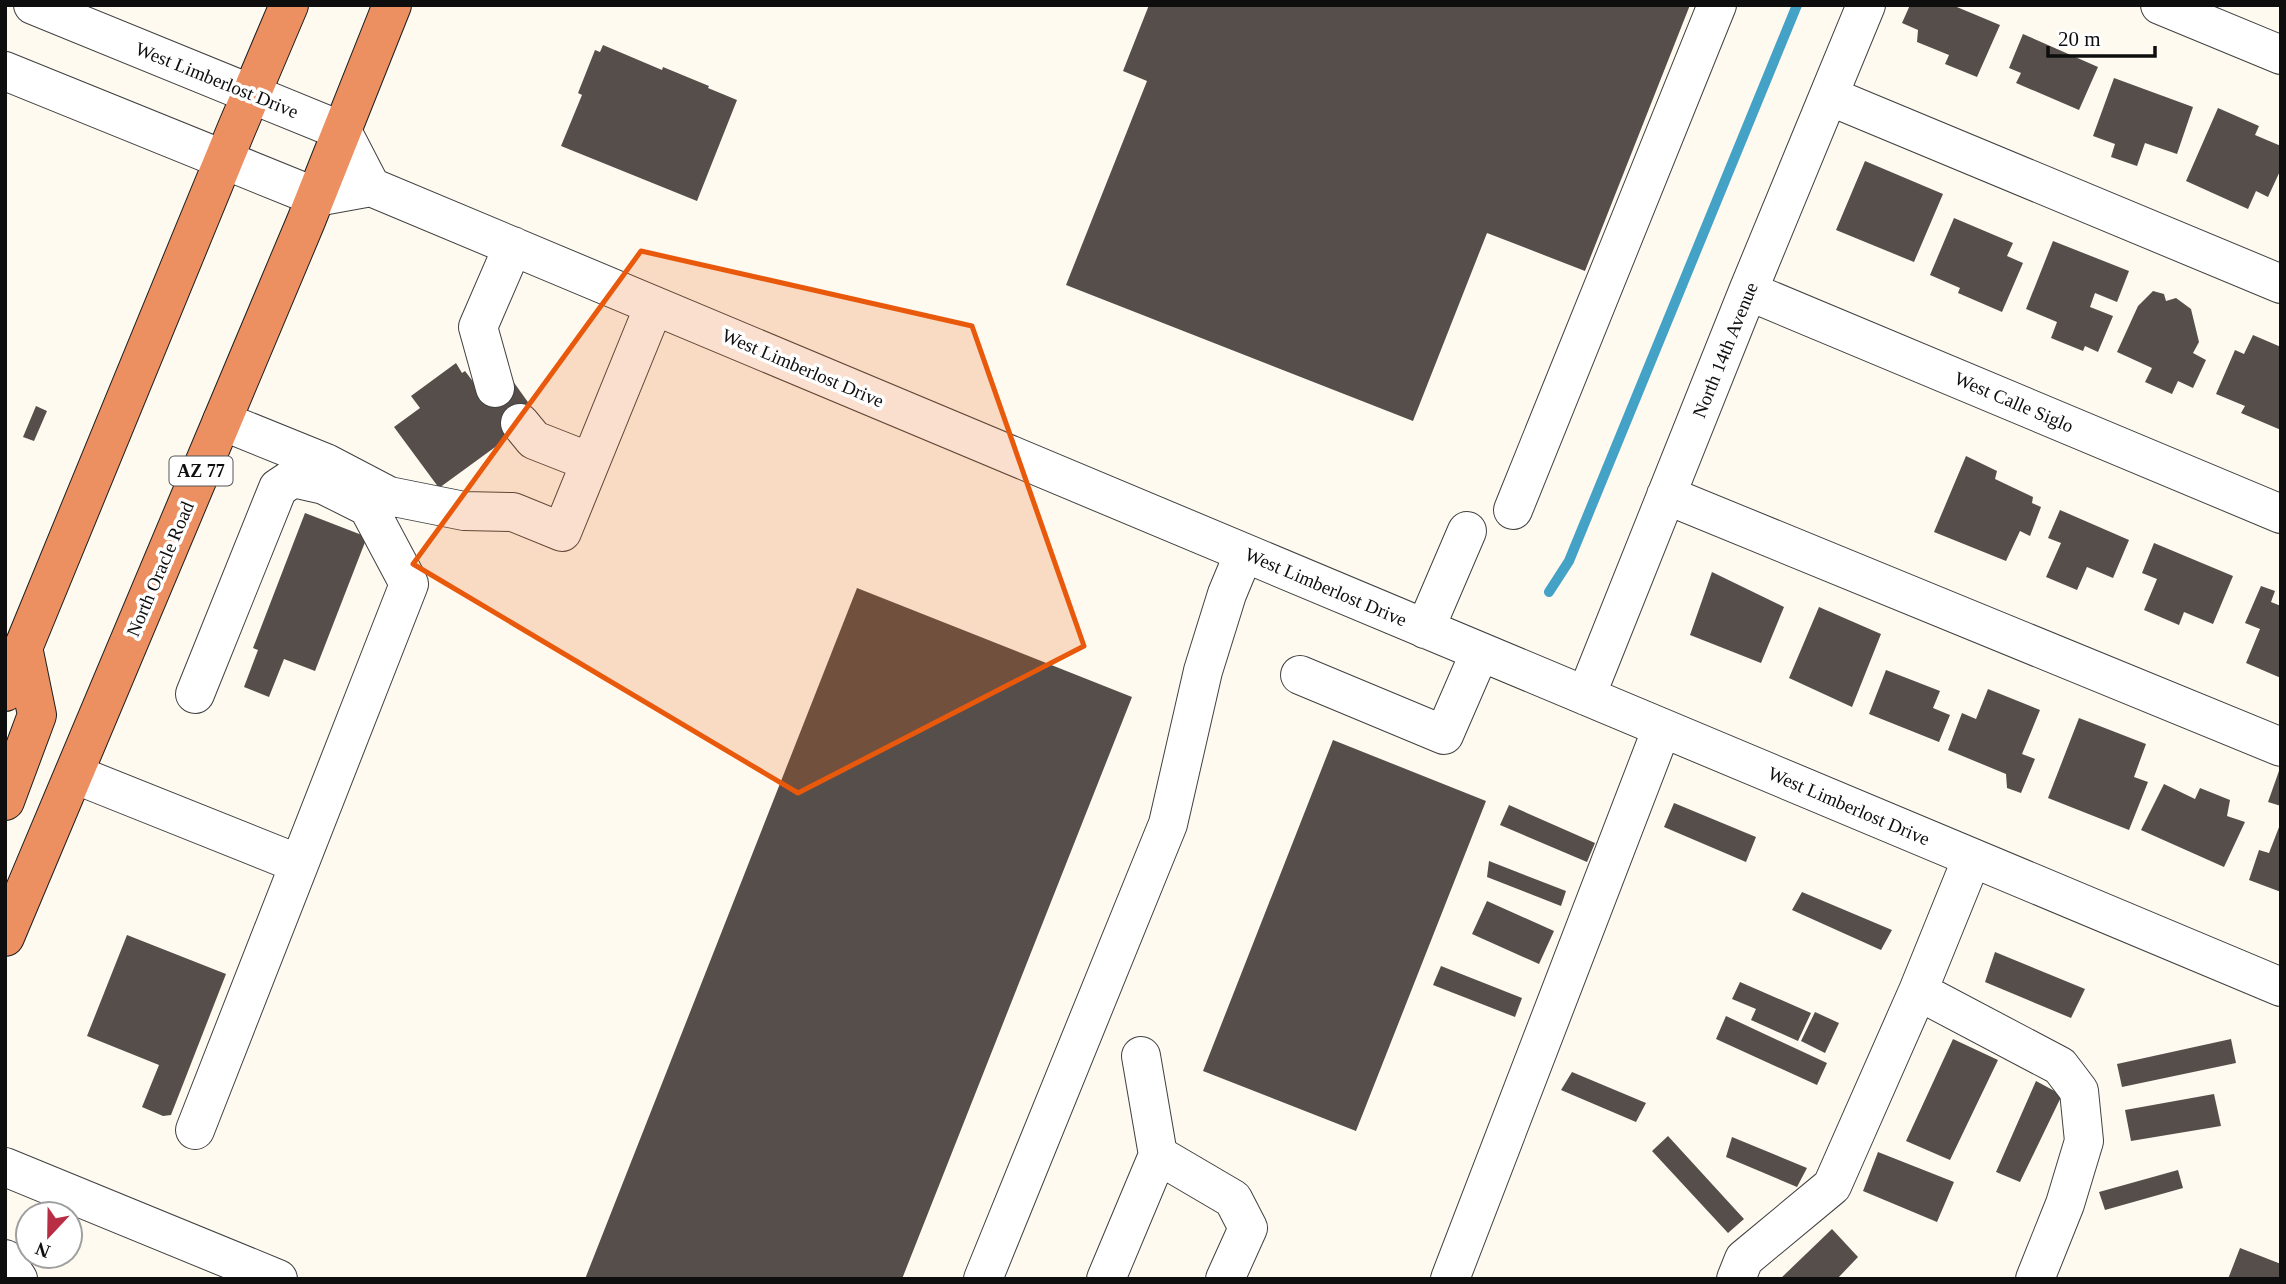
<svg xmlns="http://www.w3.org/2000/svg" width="2286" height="1284" viewBox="0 0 2286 1284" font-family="'Times New Roman',serif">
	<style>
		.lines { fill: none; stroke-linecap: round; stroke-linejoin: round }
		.stream { stroke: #43a2c6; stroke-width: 10 }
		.building { fill: #564e4b }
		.minor-casing { stroke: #414141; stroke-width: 40 }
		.highway-casing { stroke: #1f1f1f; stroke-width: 40 }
		.minor { stroke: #fff; stroke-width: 38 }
		.highway { stroke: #ec8f61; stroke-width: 38 }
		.marked { fill: #e8590c; fill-opacity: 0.2; stroke: #e8590c; stroke-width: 5; stroke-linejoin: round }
		.labels { text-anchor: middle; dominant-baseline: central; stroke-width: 7; stroke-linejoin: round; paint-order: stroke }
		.shield { fill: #fff; stroke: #565656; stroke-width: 2 }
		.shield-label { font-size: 18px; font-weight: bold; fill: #0e0e0e }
		.street-label { font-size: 19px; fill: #0e0e0e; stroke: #fff }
	</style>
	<rect width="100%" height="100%" fill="#fefaf0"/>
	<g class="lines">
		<path class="stream" d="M1549 592 1569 561 1797 5"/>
	</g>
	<path class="building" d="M1149 5H1690L1585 271 1487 233 1413 421 1066 285 1147 81 1123 71Z
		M1910 5H1952L2000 25 1977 77 1945 64 1949 55 1917 42 1918 30 1902 23Z
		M2023 34 2098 67 2079 110 2016 83 2021 73 2009 68Z
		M603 45 662 70 663 67 709 86 708 88 737 100 697 201 561 146 582 95 578 93 595 50 600 52Z
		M2114 78 2193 107 2177 154 2145 143 2137 166 2111 157 2115 144 2093 136Z
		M2218 108 2259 126 2255 135 2281 146V169L2268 197 2256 191 2248 209 2186 181Z
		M1865 161 1943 194 1914 262 1836 230Z
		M1954 218 2013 243 2007 256 2023 263 2002 312 1958 293 1960 288 1930 275Z
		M2053 241 2129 271 2117 302 2095 293 2090 307 2113 316 2098 352 2085 346 2083 351 2051 338 2057 322 2026 309Z
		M2153 291 2164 294 2166 301 2176 298 2191 309 2199 342 2193 353 2206 360 2193 388 2178 381 2172 394 2145 382 2152 368 2117 352 2138 306Z
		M2253 335 2281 347V430L2241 413 2245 406 2216 394 2235 350 2244 354Z
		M456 363 462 373 465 371 484 396 510 377 535 412 516 432 439 488 394 427 420 408 411 396Z
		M36 406 47 411 34 441 23 437Z
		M1966 456 1997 471 1995 479 2033 497 2032 503 2041 507 2030 536 2020 531 2006 561 1934 532Z
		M2060 510 2129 540 2113 578 2087 567 2077 590 2046 577 2061 543 2048 538Z
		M305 513 367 537 315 671 284 659 269 697 244 687 258 650 253 648Z
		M2154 543 2233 576 2213 624 2184 612 2179 625 2144 610 2157 579 2142 573Z
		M1712 572 1784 607 1761 663 1690 635Z
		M2261 586 2275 591 2271 602 2281 606V678L2246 663 2260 629 2245 623Z
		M857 588 1132 697 902 1279H585Z
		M1819 607 1881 634 1852 707 1789 678Z
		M1886 670 1940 691 1933 708 1950 715 1939 742 1869 714Z
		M1988 689 2040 710 2022 754 2035 759 2021 793 2007 788 2006 774 1948 750 1962 713 1976 719Z
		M2079 718 2146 744 2134 777 2148 782 2129 830 2048 798Z
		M1333 740 1486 801 1356 1131 1203 1071Z
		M2280 768H2281V806L2268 802Z
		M2164 784 2195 799 2200 788 2230 800 2227 816 2245 822 2224 867 2141 830Z
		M1674 803 1756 837 1746 862 1664 827Z
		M1509 805 1595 843 1587 862 1500 825Z
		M2281 822V892L2249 880 2259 850 2269 853Z
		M1489 861 1566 891 1561 906 1487 877Z
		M1802 892 1892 930 1881 950 1792 910Z
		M1487 901 1554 931 1539 964 1472 934Z
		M127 935 226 974 171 1115 163 1116 142 1107 159 1065 87 1036Z
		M1995 952 2085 989 2071 1018 1985 982Z
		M1441 966 1522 998 1515 1017 1433 985Z
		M1740 982 1811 1013 1798 1041 1751 1020 1756 1009 1732 999Z
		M1815 1012 1839 1023 1825 1053 1801 1041Z
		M1726 1016 1827 1063 1817 1085 1716 1039Z
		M1953 1039 1998 1060 1950 1160 1906 1141Z
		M2231 1039 2236 1063 2122 1087 2117 1064Z
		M1572 1072 1646 1103 1636 1122 1561 1090Z
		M2036 1081 2062 1095 2020 1182 1996 1172Z
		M2214 1094 2221 1126 2131 1141 2125 1110Z
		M1668 1136 1744 1219 1728 1233 1652 1151Z
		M1732 1137 1807 1168 1797 1187 1726 1157Z
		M1878 1152 1954 1182 1937 1222 1863 1191Z
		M2178 1170 2183 1188 2105 1210 2099 1192Z
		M1832 1229 1858 1257 1837 1279H1780Z
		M2240 1248 2281 1264V1279H2228Z"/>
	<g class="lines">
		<defs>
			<path id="minor" d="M33 5 342 131 371 187
				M2160 5 2281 55
				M5 71 316 197 371 187 2281 987
				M1829 96 2281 284
				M1748 291 2281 514
				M495 388 478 327 513 246
				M222 421 326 463 389 496 464 511 513 512 562 532 654 306
				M520 423 534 440 590 462
				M1666 495 2281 747
				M1513 510 1717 5
				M1425 629 1467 531
				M1300 675 1444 735 1480 652
				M195 694 278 488 293 478 324 485 368 507 409 584 195 1130
				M1586 696 1748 291 1866 5
				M74 774 299 864
				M1918 991 1972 858
				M1158 1155 1233 1199 1248 1228 1225 1279
				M5 1167 278 1279
				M5 1259 18 1279
				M983 1279 1168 824 1203 671 1227 594 1244 553
				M1106 1279 1158 1155 1141 1056
				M1450 1279 1662 728
				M1736 1279 1744 1259 1832 1186 1918 991 2060 1066 2079 1091 2084 1141 2065 1204 2035 1279"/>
			<path id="highway" d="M5 692 236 130 289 5
				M5 801 37 715 23 647
				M5 937 306 221 392 5"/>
		</defs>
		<use href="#minor" class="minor-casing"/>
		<use href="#highway" class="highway-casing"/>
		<use href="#minor" class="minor"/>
		<use href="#highway" class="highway"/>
	</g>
	<path class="marked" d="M641 251 972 326 1084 646 798 793 413 564Z"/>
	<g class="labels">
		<rect class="shield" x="169.5" y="456.5" width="63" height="29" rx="5"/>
		<g class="shield-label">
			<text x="201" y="471">AZ 77</text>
		</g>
		<g class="street-label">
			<text transform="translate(217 80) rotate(22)">West Limberlost Drive</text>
			<text transform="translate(1725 350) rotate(-68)">North 14th Avenue</text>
			<text transform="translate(803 368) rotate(23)">West Limberlost Drive</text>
			<text transform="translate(2014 402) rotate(23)">West Calle Siglo</text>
			<text transform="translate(160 569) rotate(-67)">North Oracle Road</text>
			<text transform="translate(1326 587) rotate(23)">West Limberlost Drive</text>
			<text transform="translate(1849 806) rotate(23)">West Limberlost Drive</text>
		</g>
	</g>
	<rect width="2286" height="1284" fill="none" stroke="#0e0e0e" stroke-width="14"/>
	<g transform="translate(49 1235) rotate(202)"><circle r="33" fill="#ffffff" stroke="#9f9f9f" stroke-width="2"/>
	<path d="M0-5L12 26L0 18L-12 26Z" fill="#b72e45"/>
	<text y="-10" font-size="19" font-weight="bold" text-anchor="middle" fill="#0e0e0e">N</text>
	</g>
	<path d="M2048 46v10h107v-10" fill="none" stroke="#0e0e0e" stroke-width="3.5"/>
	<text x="2058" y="46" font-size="21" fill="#0e0e0e" stroke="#ffffff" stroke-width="5" paint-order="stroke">20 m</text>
</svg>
